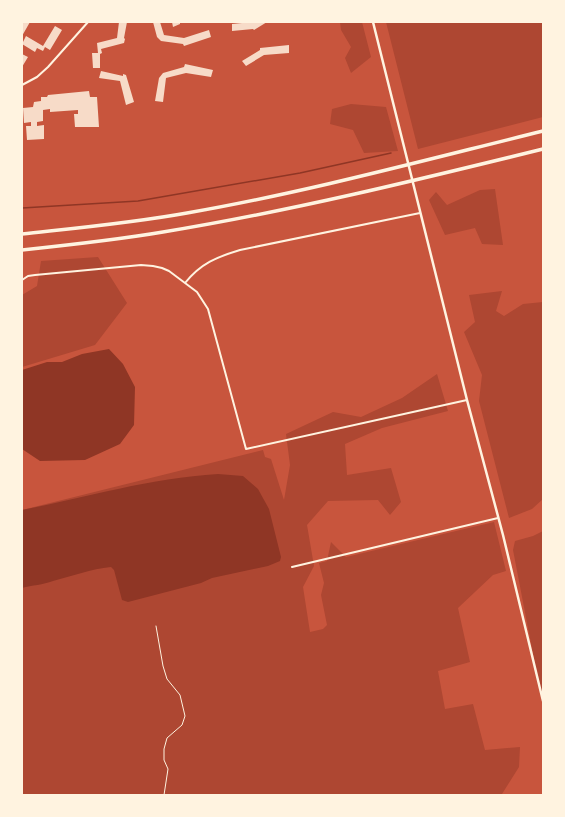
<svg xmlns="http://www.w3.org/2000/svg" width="565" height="817" viewBox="0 0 565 817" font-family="'Playfair Display',serif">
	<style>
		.green { fill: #ae4732 }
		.water { fill: #8f3625 }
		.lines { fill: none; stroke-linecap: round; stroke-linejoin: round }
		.stream { stroke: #8f3625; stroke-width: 1.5 }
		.building { fill: #f7dbc8 }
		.path { stroke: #fff3e0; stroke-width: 1 }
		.minor { stroke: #fff3e0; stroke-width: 2 }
		.tertiary { stroke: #fff3e0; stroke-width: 2.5 }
		.motorway { stroke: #fff3e0; stroke-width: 3.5 }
	</style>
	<rect width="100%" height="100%" fill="#c8553d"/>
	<path class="green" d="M340 22H362L371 57 351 73 345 58 351 47 341 30Z
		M386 22H543V117L418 149Z
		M351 104 386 107 398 151 364 153 353 130 330 124 332 109Z
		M495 189 503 245 482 244 475 228 445 235 429 200 436 192 447 205 480 190Z
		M98 257 127 303 95 345 22 367V295L37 286 41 261Z
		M502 291 496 311 504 316 523 304 543 302V499L532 509 509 518 479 401 482 375 464 332 475 322 469 295Z
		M437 374 448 411 382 428 345 444 347 475 391 468 401 502 390 515 378 500 328 501 307 525 314 566 303 587 310 632 323 629 327 625 321 595 324 583 319 563 327 561 331 542 346 557 494 522 506 571 493 575 458 608 470 662 438 671 445 709 473 704 485 750 520 747 519 767 502 794 503 795H22V510L263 450 265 457 271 459 284 500 290 465 286 434 333 412 361 417 402 398Z
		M543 531V701L538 680 513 550 515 541 533 536Z"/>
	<path class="water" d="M109 349 123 364 135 387 134 425 120 444 85 460 40 461 22 449V370L47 362H62L82 354Z
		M218 474 243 476 258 489 269 509 281 557 280 561 268 566 212 578 201 583 128 602 122 600 114 570 111 567C91 569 72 576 53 581 43 585 32 585 22 588V510C87 497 151 478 218 474Z"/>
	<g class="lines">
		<path class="stream" d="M22 208 138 201 300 173 391 153"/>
	</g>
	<path class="building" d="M22 22H30L22 36Z
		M119 22H127L124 38 125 39 124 43 101 49 102 53 100 54V68H93L92 53H98L97 43 117 38Z
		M153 22H160L164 35 184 38 209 30 211 37 184 46 183 44 161 41 157 37Z
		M172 22H180V24L173 27Z
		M252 22H267L254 30 253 29 232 31V24Z
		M55 26 62 30 50 50 45 47 43 51 37 48 35 52 22 44 26 36 43 46Z
		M289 45V53L264 55 246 66 242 61 260 50V48Z
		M22 54 28 57 22 67Z
		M185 64 213 70 211 77 186 73 166 78 163 102 155 101 159 78 163 73 184 67Z
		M101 71 123 76V74L126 75 134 102 126 105 120 81 99 78Z
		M89 91 90 97H97L99 127H75L74 114H78V110L50 112V109L43 110V121L37 122V126L44 125V139L27 140 26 126H31V122L24 123 23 108 33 107 34 102 41 101V97H47L48 95Z"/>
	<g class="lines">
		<path class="path" d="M156 626 163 666 167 679 180 695 185 716 182 725 167 738 164 749V760L168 769 164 795"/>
		<path class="minor" d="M22 85 37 77 48 67 88 22
			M22 280 28 276 35 275 141 265 153 266 162 268 169 271 197 292 208 309 246 449 467 400
			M185 283C201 263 217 257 240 250L420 213
			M292 567 498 518"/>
		<path class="tertiary" d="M373 22 467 400 503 535 543 701"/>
		<path class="motorway" d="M22 234C77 228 132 223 187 213 307 192 425 160 543 131
			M22 250C69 245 116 240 163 232 291 211 417 180 543 149"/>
	</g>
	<rect width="565" height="817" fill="none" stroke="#fff3e0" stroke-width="46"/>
</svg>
